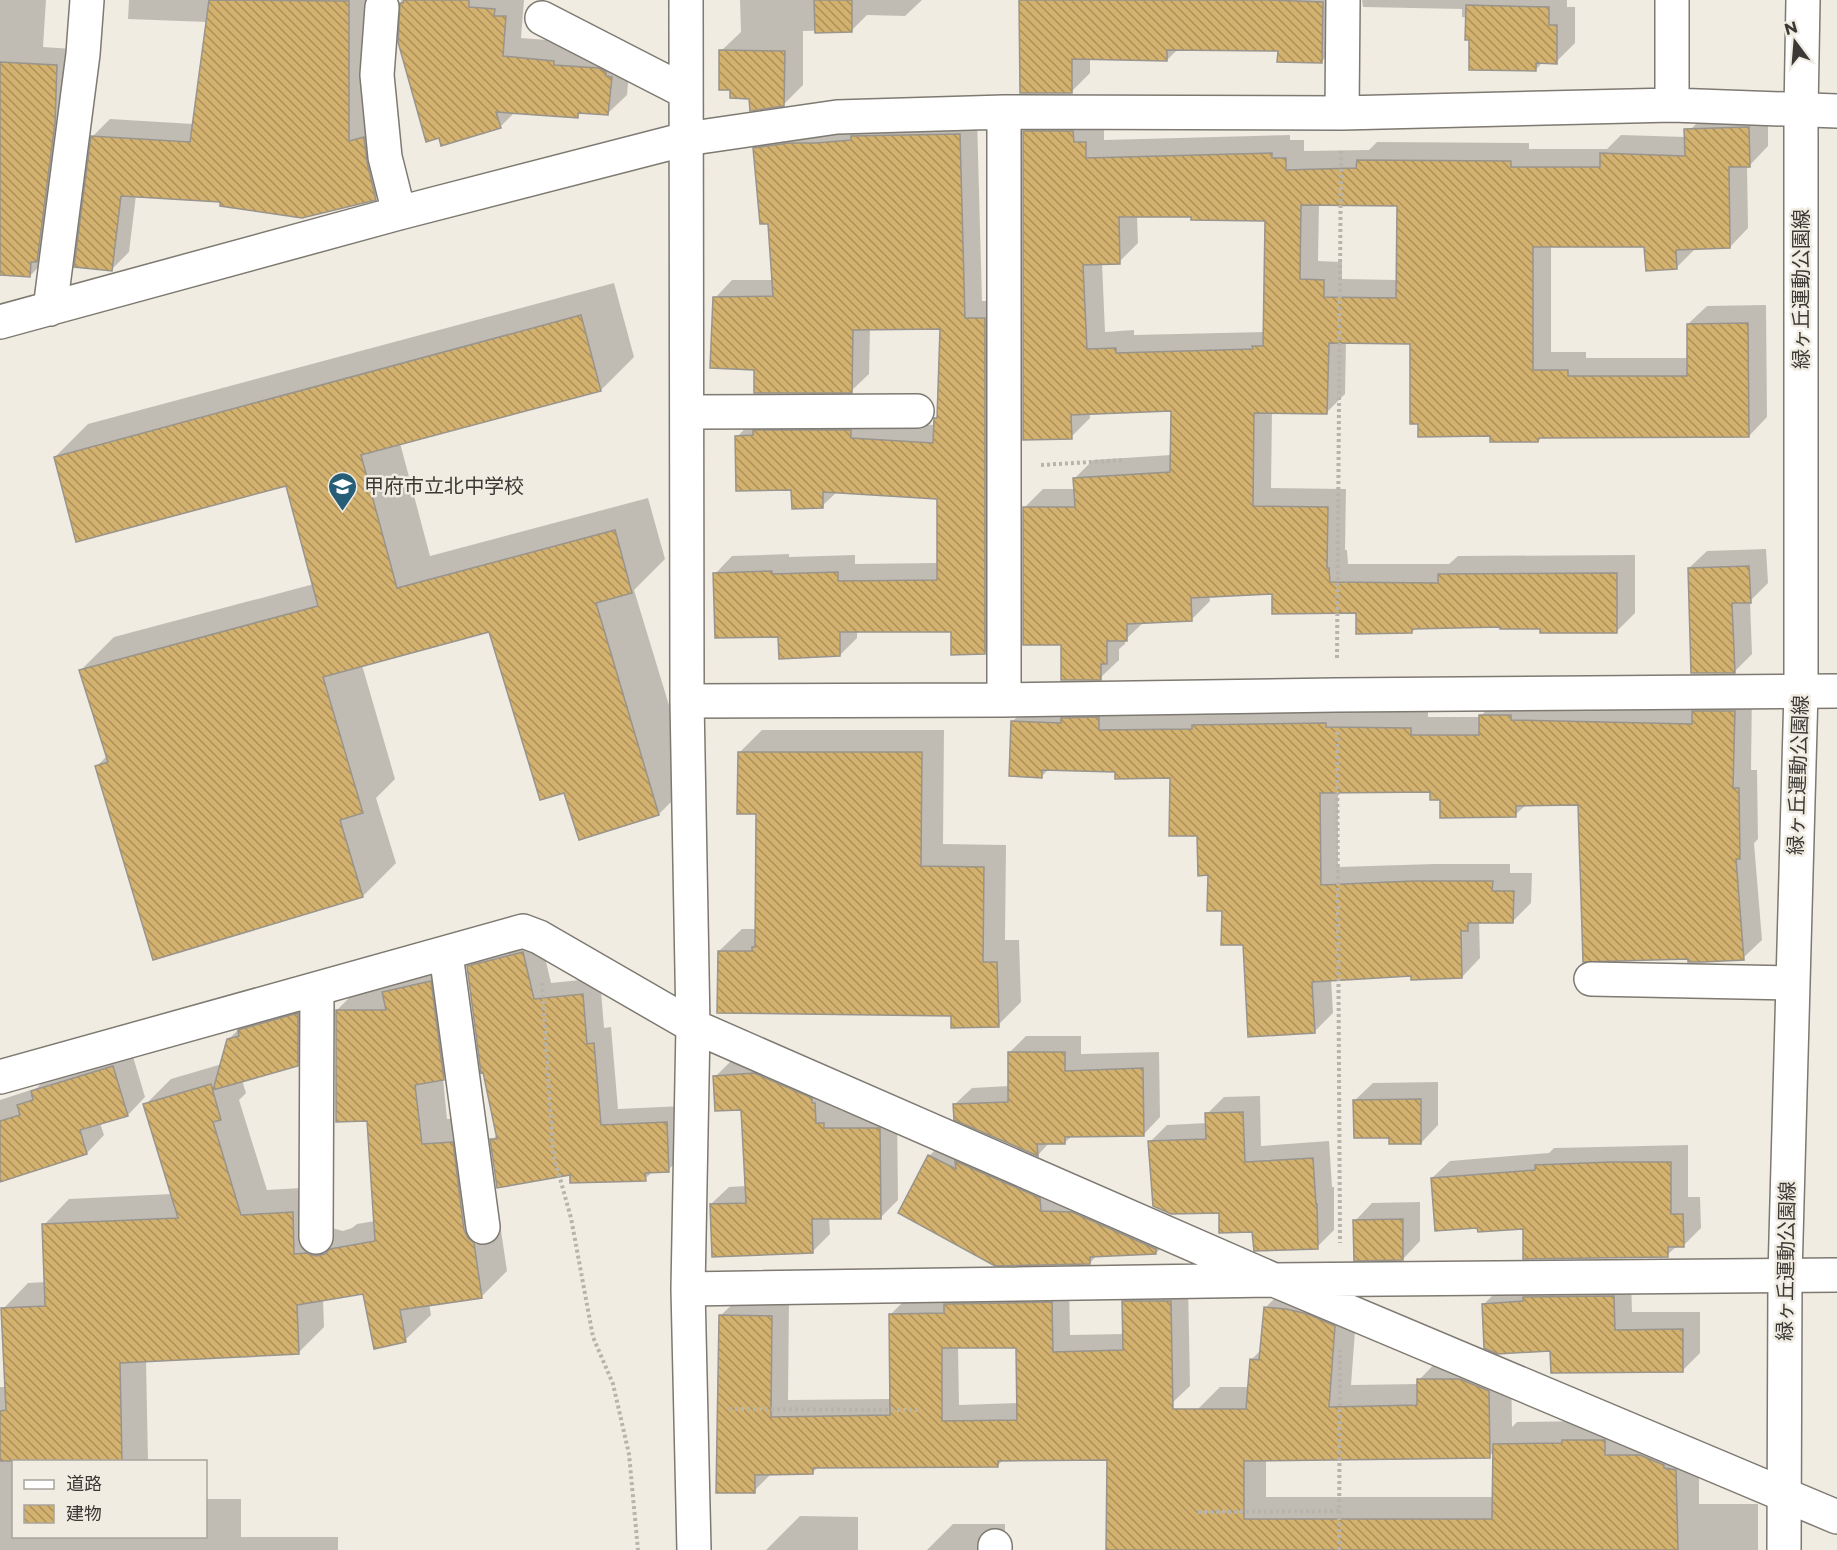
<svg xmlns="http://www.w3.org/2000/svg" width="1837" height="1550" viewBox="0 0 1837 1550" font-family="Montserrat,'Noto Sans JP',sans-serif">
	<style>
		.shadow { fill: #0003; fill-rule: evenodd }
		.building { fill: url(#building-back-hatch); stroke: #99948c; stroke-width: 1.5; fill-rule: evenodd }
		.lines { fill: none; stroke-linecap: round; stroke-linejoin: round }
		.minor-casing { stroke: #7e7971; stroke-width: 36 }
		.major-casing { stroke: #7e7971; stroke-width: 36 }
		.path { stroke: #b8b4ac; stroke-width: 4; stroke-dasharray: 3 3; stroke-linecap: butt }
		.minor { stroke: #fff; stroke-width: 33 }
		.major { stroke: #fff; stroke-width: 33 }
		.labels { text-anchor: middle; dominant-baseline: central; stroke-width: 5; stroke-linejoin: round; paint-order: stroke }
		.street-label { font-size: 20px; fill: #3b3935; stroke: #f1ece2 }
		.poi-label { font-size: 20px; fill: #3b3935; stroke: #f1ece2; text-anchor: start }
	</style>
	<defs>
		<pattern id="building-back-hatch" width="6" height="6" patternUnits="userSpaceOnUse" patternTransform="scale(1.5)"><rect width="6" height="6" fill="#d3b16f"/><path d="M-1 5l2 2M0 0l6 6M5-1l2 2" fill="none" stroke="#ac915c"/></pattern>
	</defs>
	<rect width="100%" height="100%" fill="#f1ece2"/>
	<path class="shadow" d="M0 0H46L43 47 74 49 47 258 30 276 0 274Z
		M129 0H366L365 125 393 181 376 198 222 200 136 195 129 252 112 269 93 136 110 119 193 124 207 22 128 19Z
		M401 0H524L521 38 572 42 630 58 627 95 608 113 582 111 577 117 515 112 500 127 402 8Z
		M740 0H922L905 16 867 15 852 30 803 31V85L784 104 750 97 721 51 741 32Z
		M1021 0H1342L1340 43 1321 62 1279 49H1178L1167 60 1090 58V73L1071 92Z
		M1362 0H1567V7H1575V43L1556 62H1543L1535 70 1471 39 1467 18 1462 17V9L1363 7Z
		M1043 113 1104 124V140L1290 135V140H1304V151L1369 150 1377 142 1529 143V149H1607L1621 135 1686 137V134L1705 115H1768V146L1750 165H1747L1748 228 1730 247 1696 248 1677 267 1646 246 1551 245V352H1586V358H1689L1688 324 1707 306 1766 305 1767 417 1749 436H1542L1538 440 1492 435 1412 342H1346L1345 394 1326 413 1272 412 1271 488 1346 489 1345 550H1347L1348 564H1449L1458 556 1635 555V613L1616 632 1502 626 1416 628 1412 632 1358 611 1273 592 1209 595 1210 601 1191 620 1144 622 1125 640V644L1119 649V660L1100 678 1062 644 1024 508 1043 489H1075L1074 479 1093 460 1171 455 1172 410 1090 413V418L1071 437 1024 131ZM1319 204H1399L1398 280 1342 279V262L1318 261ZM1193 215 1267 219 1264 332 1134 335V330L1105 332 1102 263 1119 262 1138 243 1137 216Z
		M977 117 982 301H1002V635L985 652 952 631H857V638L840 655 780 635 715 574 732 556 789 554V557L855 555V564L938 563V497L837 492 822 506 793 489 737 437 754 419 935 425V419L939 415 942 328H870L869 374 851 391 756 369 715 298 732 280H773L769 223 755 149 772 131Z
		M614 283 634 357 601 390 400 443 430 556 648 498 665 559 634 590 692 781 659 814 565 791 490 630 362 665 395 779 376 798 396 863 363 896 97 766 107 756 81 670 114 637 314 584 287 484 55 457 88 424Z
		M1766 549 1768 583 1750 601 1752 654 1734 672 1689 568 1707 551Z
		M1752 693 1751 770H1757L1758 839 1754 843 1762 940 1743 958 1580 804H1527L1515 815 1442 799 1431 791H1338V867L1434 864H1510V873H1532L1531 903 1513 921H1479L1480 958 1462 977 1412 974 1331 979 1333 1013 1314 1032 1223 909 1209 874 1198 834 1172 776 1116 770 1049 769 1042 776 1012 722 1031 703 1428 710V717H1480L1499 697Z
		M762 730H944L943 844 1006 845 1005 940H1019L1021 1002 998 1025 952 1014 719 951 742 929H757L758 813 739 753Z
		M540 936 551 983 600 978 604 1028 611 1027 618 1109 683 1106 685 1153 668 1170 653 1171 645 1179 571 1173 492 1140 498 1134 468 967 485 950Z
		M456 956 469 1052 443 1079 447 1119 478 1117 493 1212 499 1217 507 1271 481 1297 429 1304 431 1315 405 1340 364 1292 323 1299 324 1327 298 1353 146 1360 148 1462H14V1536H206V1499H241V1537H338V1550H0V1387H6L3 1309 28 1283 46 1282 44 1225 69 1199 172 1194 145 1105 171 1079 222 1064 228 1040 246 1022 315 997V1046L297 1064 242 1080 246 1093 239 1100 267 1190 318 1187 332 1228 343 1231 352 1228 357 1224 375 1221 368 1119 337 1010 363 984Z
		M1026 1036H1081V1054L1159 1052 1160 1117 1144 1134 1072 1136 1064 1143H1049L1038 1155 955 1104 972 1088 1010 1086V1052Z
		M131 1050 145 1097 128 1115 100 1123 104 1135 87 1153 0 1180V1100L37 1088 50 1074Z
		M733 1059 832 1086 833 1107 841 1106V1111H897L898 1200 880 1218H829L830 1234 812 1252 711 1204 729 1187 747 1186 742 1108 715 1077Z
		M1438 1082V1125L1421 1143 1390 1137 1355 1100 1373 1083Z
		M1260 1096 1261 1146 1329 1141 1332 1187H1334V1230L1317 1247 1253 1230 1220 1211 1150 1142 1167 1125 1207 1123V1114L1224 1097Z
		M946 1139 1172 1237 1156 1253 1097 1255 1090 1263 900 1213 930 1155Z
		M1688 1145V1197H1700L1701 1228 1683 1246H1677L1667 1255 1524 1227 1478 1226 1432 1178 1450 1161 1549 1153 1554 1148Z
		M1420 1202V1241L1403 1259 1355 1221 1372 1203Z
		M1631 1279 1632 1312H1700V1353L1682 1371 1551 1349 1484 1304 1501 1287Z
		M1141 1284H1188L1190 1386 1172 1403 1159 1550H1108L1109 1458 1004 1459 997 1466H819L812 1473 771 1474 754 1491 720 1316 738 1299H789L788 1400 891 1399V1314L908 1297 1069 1286 1070 1335 1124 1334 1123 1302ZM958 1347H1017L1018 1403 959 1405Z
		M1288 1285 1357 1304 1351 1385 1419 1384V1380L1441 1357 1511 1368 1512 1427 1517 1422 1583 1421 1699 1448V1504H1758V1550H1202L1197 1410 1220 1387H1249L1251 1360 1262 1349 1265 1308ZM1495 1451 1494 1497H1266V1459L1489 1456Z
		M800 1516 858 1517V1550H766Z
		M953 1524H1005V1550H927Z"/>
	<path class="building" d="M209 0 349 1V141L364 137 367 162 376 200 302 218 220 206V202L121 196 112 271 74 267 91 136 190 142Z
		M404 0H469V7L495 9 494 16H506L503 56 554 61V65L599 68 606 72V76L612 77 608 115 578 113V118L496 112 501 128 441 146 439 138 426 142 398 42 400 3H403Z
		M814 0H852V32L815 33Z
		M1019 0H1269L1323 2 1322 63 1277 62 1278 51 1167 50V61L1072 59V93H1020Z
		M1466 5 1549 7V25H1557V64L1536 63V71L1469 70V40H1465Z
		M719 50 785 51 784 106 750 111 749 99 730 98V90H719Z
		M0 62 57 65 55 123 37 262H31L30 277 0 275Z
		M1749 127 1750 167H1729L1730 248 1676 250 1677 269 1646 271 1644 247H1533V370H1568V376H1687V324L1748 323 1749 437 1539 438 1538 442H1490V436L1418 437V424H1410V344L1329 343 1327 414 1254 413 1253 506 1328 507 1327 568H1329L1330 582 1438 583V574L1617 573V633H1540V629H1500V627L1412 629V633L1356 634V613L1272 614V594L1191 598 1192 621 1127 624V641H1107V664H1101V680H1061V645H1023V507H1075L1073 478 1170 472 1171 411 1071 415 1072 439 1023 440V131H1073L1074 142H1086V158L1272 153V158H1286V170L1356 168 1357 160 1511 161V167H1600V153L1685 156 1684 129ZM1301 205 1397 206 1396 298 1324 297V280L1300 279ZM1119 217H1191V220L1265 221 1263 346H1252L1253 349 1116 353V348L1087 349 1083 265 1120 264Z
		M960 134 965 318H985V654L951 655V632H840V656L779 659 778 637 715 638 713 573 772 571V574L838 572V581L937 580V499L823 492V508L792 509 791 490 736 491 735 436 753 435V430H851V438L933 443 934 418H937L940 329 853 330 852 393H754V370L710 368 713 297 773 296 768 224H760L753 148 789 143H816L851 140V136Z
		M581 315 601 391 361 455 397 588 615 530 632 593 596 603 659 815 579 840 564 793 540 800 489 632 323 677 363 813 340 820 363 897 153 960 95 766 108 762 79 670 318 606 286 486 76 542 54 457Z
		M1749 566 1751 603H1732L1735 673H1691L1688 568Z
		M1692 711H1735L1733 788H1739L1740 859H1736L1744 960 1703 962H1688V959L1583 962 1578 805 1516 806V817L1440 818V800H1430V792L1320 793 1321 885 1414 881H1493L1492 891H1514L1513 923H1468V931H1461L1462 978 1411 980V976L1312 982 1315 1033 1248 1037 1243 945H1221L1222 911H1207L1208 875 1198 876 1197 836H1169L1170 778 1115 779V772L1042 770V778L1009 776 1011 721 1061 723V718L1099 717V730L1192 729V725L1326 723V727L1411 728V735H1479V715H1511V720L1692 724Z
		M738 752H922L921 866 984 867 983 962H997L999 1027 951 1028V1016L717 1013 718 951H752V947H755L756 814H737Z
		M523 952 534 999 583 994 587 1044 594 1043 601 1125 667 1122 669 1172 645 1173 646 1181 570 1183V1175L497 1188 490 1139H497L483 1072 481 1073 467 966Z
		M431 981 444 1080 415 1085 422 1144 453 1142 464 1230 468 1238 474 1243 482 1298 400 1310 406 1342 374 1349 363 1294 297 1305 299 1354 120 1363 122 1461H0V1411L6 1410 1 1308 45 1306 42 1224 178 1218 143 1104 211 1084 221 1120 213 1122 241 1215 293 1212 294 1254 306 1253 316 1256 325 1254 330 1249 375 1241 367 1121 336 1122V1010H386L382 992Z
		M298 1013V1066L213 1090 227 1039 239 1036 238 1030Z
		M1008 1052H1065V1071L1143 1068 1144 1136 1065 1137V1144H1037L1038 1156 954 1120 953 1104 1008 1102Z
		M113 1066 128 1116 80 1130 87 1154 0 1182V1121L20 1115 17 1105 33 1100 31 1091Z
		M754 1073 812 1098V1103H815L816 1123H824V1128H880L881 1219H812L813 1253 712 1257 710 1204 746 1203 741 1110 715 1111 713 1076Z
		M1421 1099V1144H1389V1138H1354L1353 1100Z
		M1243 1112 1245 1162 1313 1158 1316 1204H1317L1318 1249 1254 1251 1252 1232 1219 1233V1213L1171 1214 1153 1206 1148 1141 1206 1139 1205 1113Z
		M928 1155 956 1169 955 1161 1040 1198 1041 1211 1072 1212 1156 1249V1254L1090 1257V1264L995 1266 898 1213Z
		M1612 1162H1671V1214H1683L1684 1247H1668V1257L1523 1259V1229L1478 1232 1477 1228 1435 1231 1431 1178 1535 1170V1165Z
		M1403 1219V1260L1354 1261 1353 1220Z
		M1614 1296 1615 1330 1683 1329V1372L1551 1373 1550 1351 1497 1354 1484 1348 1482 1304 1523 1301V1297Z
		M1122 1301H1171L1173 1409H1246L1250 1359 1259 1360 1264 1307 1286 1309 1308 1314 1335 1326 1329 1407 1417 1405V1379H1460L1489 1391 1490 1458 1244 1461V1519H1492L1493 1444 1562 1443V1440H1605V1455H1640L1664 1465V1468L1676 1470 1678 1550H1106L1107 1460 998 1461V1467L813 1468V1474L755 1475V1493H716L719 1315 772 1316 771 1417 890 1415 889 1314 944 1313V1304L1052 1302 1053 1352 1123 1350ZM942 1348H1016L1017 1420 942 1421Z"/>
	<g class="lines">
		<defs>
			<path id="minor" d="M686 0 687 701 693 1026 688 1289 694 1550
				M382 7 377 75 385 157 399 213
				M542 18 686 92
				M1672 105V0
				M1004 112V700
				M1342 113 1343 0
				M50 309 83 54 87 0
				M0 322 399 213 686 139 837 117 1004 112 1342 113 1672 105 1837 111
				M687 412 917 411
				M687 701 1004 700 1336 695 1837 691
				M446 954 483 1227
				M1591 979 1792 983
				M0 1077 523 931 539 937 693 1026 1274 1280 1837 1517
				M316 1237 317 990
				M688 1289 1274 1280 1837 1275
				M995 1546V1550"/>
			<path id="major" d="M1784 1550 1785 1275 1801 691V111L1803 0"/>
		</defs>
		<use href="#minor" class="minor-casing"/>
		<use href="#major" class="major-casing"/>
		<path class="path" d="M1041 465 1124 460
			M1337 658 1341 150
			M1337 732 1340 1243
			M542 983 553 1153 571 1218 593 1337 613 1384 629 1454 638 1550
			M729 1409 920 1410
			M1198 1512 1339 1511
			M1339 1550 1340 1350"/>
		<use href="#minor" class="minor"/>
		<use href="#major" class="major"/>
	</g>
	<defs>
		<symbol id="school-pin" viewBox="-11 -11 22 30"><path d="M0 17L-7.5 6A9.5 9.5 0 1 1 7.5 6Z" fill="#265d77" stroke="#f1ece2"/><path d="M0-5L7-2L0 1L-7-2ZM-4 1L0 2.5L4 1V4Q0 6-4 4Z" fill="#fff"/></symbol>
	</defs>
	<g fill-rule="evenodd">
		<use href="#school-pin" x="326" y="470" width="33" height="45"/>
	</g>
	<g class="labels">
		<g class="street-label">
			<text transform="translate(1801 289) rotate(-90)">緑ヶ丘運動公園線</text>
			<text transform="translate(1798 775) rotate(-88)">緑ヶ丘運動公園線</text>
			<text transform="translate(1786 1261) rotate(-89)">緑ヶ丘運動公園線</text>
		</g>
		<g class="poi-label">
			<text x="364" y="486">甲府市立北中学校</text>
		</g>
	</g>
	<rect x="12" y="1460" width="195" height="78" fill="#f1ece2" stroke="#a8a49d" stroke-width="1.5"/>
	<rect x="24" y="1480" width="30" height="9" fill="#ffffff" stroke="#a8a49d" stroke-width="1.5"/>
	<text x="66" y="1490" font-size="18" fill="#3b3935">道路</text>
	<rect x="24" y="1505" width="30" height="18" fill="url(#building-back-hatch)" stroke="#a8a49d" stroke-width="1.5"/>
	<text x="66" y="1520" font-size="18" fill="#3b3935">建物</text>
	<g transform="translate(1795 42) rotate(344)" stroke="#f1ece2" stroke-width="4.5" paint-order="stroke">
	<path d="M0-4.5L10 22L0 15L-10 22Z" fill="#3b3935"/>
	<text y="-9" font-size="16" font-weight="bold" text-anchor="middle" fill="#3b3935">N</text>
	</g>
</svg>
